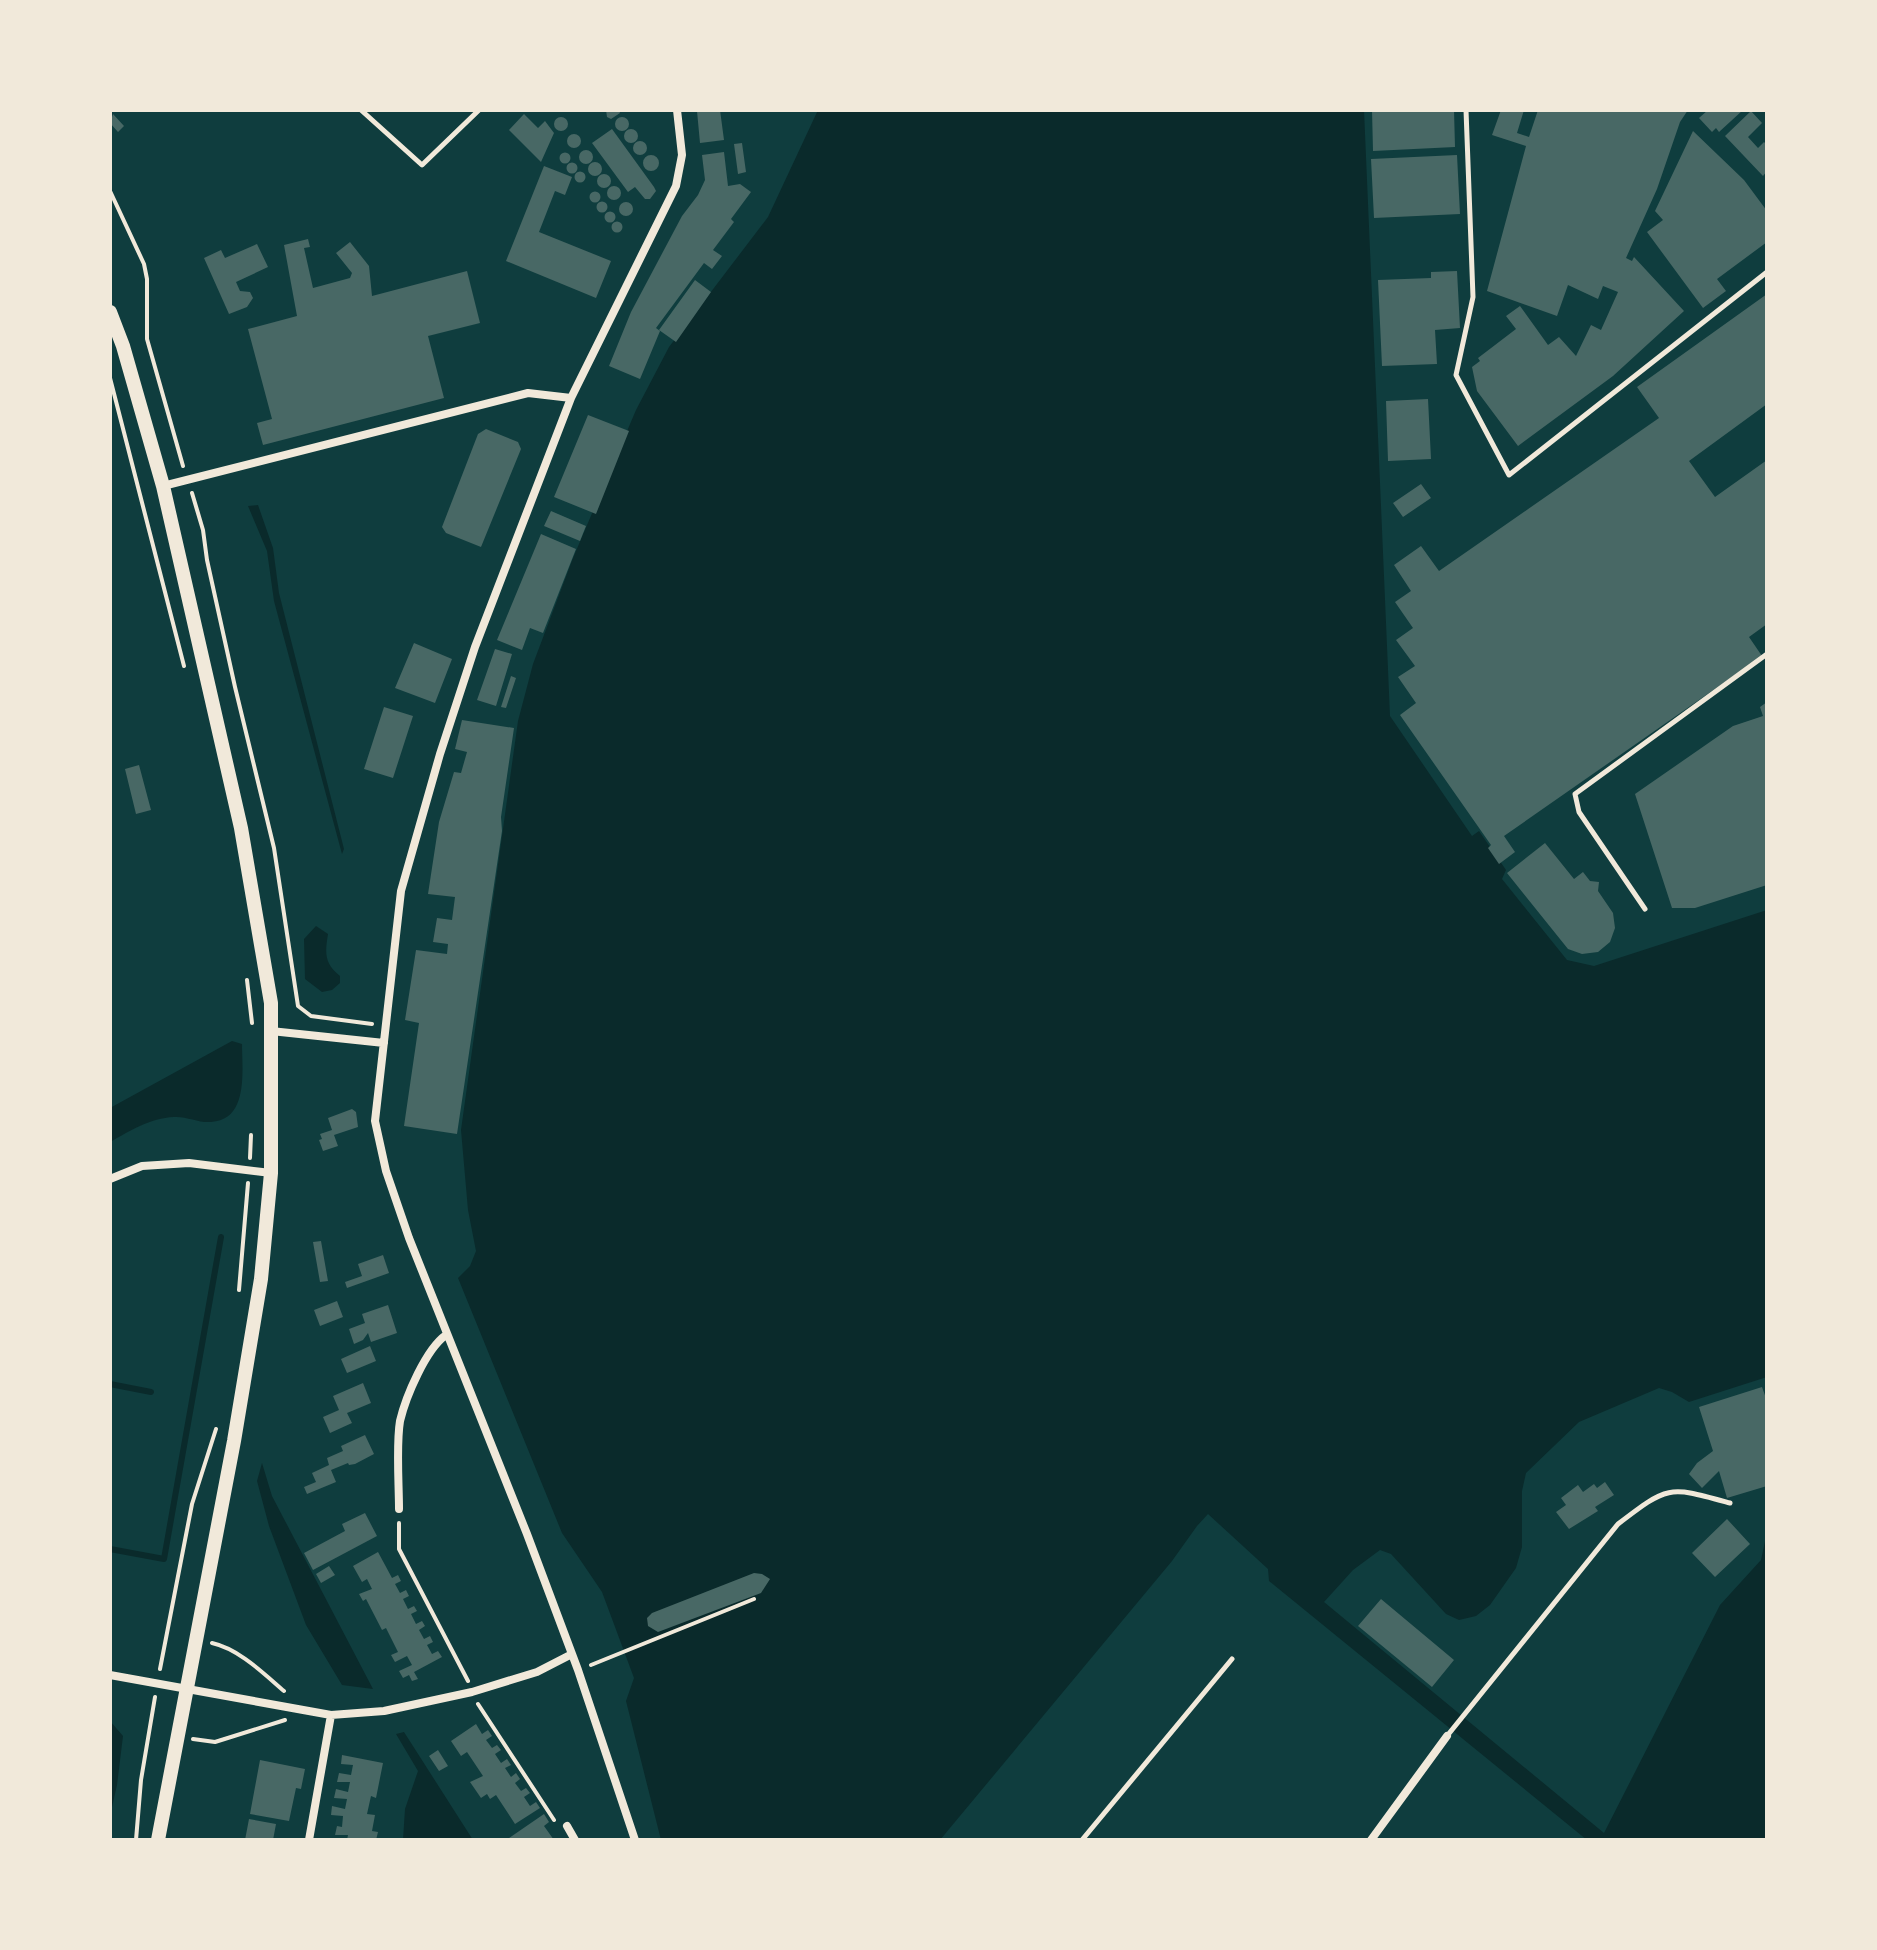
<svg xmlns="http://www.w3.org/2000/svg" width="1877" height="1950" viewBox="0 0 1877 1950" font-family="'Varela Round',sans-serif">
	<style>
		.water { fill: #0a2a2b }
		.lines { fill: none; stroke-linecap: round; stroke-linejoin: round }
		.stream { stroke: #0a2a2b; stroke-width: 6 }
		.building { fill: #486865 }
		.path { stroke: #f1e9da; stroke-width: 4 }
		.service { stroke: #f1e9da; stroke-width: 5 }
		.minor { stroke: #f1e9da; stroke-width: 8 }
		.secondary { stroke: #f1e9da; stroke-width: 14 }
	</style>
	<rect width="100%" height="100%" fill="#0f3d3e"/>
	<path class="water" d="M818 110H1364L1390 716 1472 836 1479 831 1506 870 1502 879 1567 960 1594 966 1767 910V1377L1689 1402 1672 1392 1659 1388 1579 1422 1526 1473 1522 1491V1547L1516 1568 1490 1605 1476 1616 1459 1620 1446 1614 1391 1554 1380 1550 1353 1570 1324 1602 1604 1833 1720 1605 1761 1560 1767 1532V1840H1587L1269 1581 1268 1569 1208 1514 1197 1526 1172 1561 940 1840H661L626 1701 634 1678 602 1592 562 1533 458 1278 470 1266 476 1251 468 1210 461 1130 518 721 533 664 573 558 636 410 669 347 768 217Z
		M258 505 273 548 279 593 344 849 342 854 274 601 267 551 248 506Z
		M316 926 328 934C325 953 324 963 340 976V983L332 990 322 992 305 979 304 939Z
		M232 1041 242 1044C242 1070 249 1120 211 1122 199 1123 186 1116 174 1117 150 1118 130 1131 110 1142V1108Z
		M262 1463 272 1496 373 1689 342 1685 306 1625 269 1526 257 1481Z
		M110 1721 123 1736 117 1785 110 1816Z
		M404 1732 473 1840H403L405 1809 418 1771 396 1734Z"/>
	<g class="lines">
		<path class="stream" d="M110 1384 151 1392
			M110 1549 164 1559 221 1237"/>
	</g>
	<path class="building" d="M606 110H619L620 113 611 119 607 117Z
		M720 110 724 140 700 143 697 111Z
		M1372 110H1454L1455 147 1373 151Z
		M1501 110H1524L1517 133 1529 137 1538 110H1688L1680 122 1657 189 1626 258 1632 261 1634 257 1684 311 1613 376 1518 446 1477 391 1472 367 1480 361 1478 358 1516 329 1506 316 1520 306 1548 345 1559 337 1576 356 1591 325 1601 330 1618 292 1603 286 1598 299 1568 285 1557 316 1487 291 1526 146 1492 135Z
		M1708 110H1743L1719 132 1716 128 1712 132 1699 118Z
		M1751 111 1762 123 1748 137 1758 148 1764 142 1767 145V171L1763 176 1725 136Z
		M113 114 124 126 118 132 110 123Z
		M524 114 538 128 545 121 554 133 541 162 509 130Z
		M554 124a7 7 0 1 1 14 0a7 7 0 1 1-14 0Z
		M615 124a7 7 0 1 1 14 0a7 7 0 1 1-14 0Z
		M624 136a7 7 0 1 1 14 0a7 7 0 1 1-14 0Z
		M612 129 654 187 656 191 650 199H645L635 187 628 192 592 143Z
		M1693 131 1744 180 1767 211V242L1717 279 1726 291 1703 308 1647 232 1663 220 1655 211Z
		M567 141a7 7 0 1 1 14 0a7 7 0 1 1-14 0Z
		M633 148a7 7 0 1 1 14 0a7 7 0 1 1-14 0Z
		M742 143 746 172 738 174 734 144Z
		M579 157a7 7 0 1 1 14 0a7 7 0 1 1-14 0Z
		M724 152 728 186 740 184 751 192 731 219 734 222 713 250 722 256 712 269 704 263 656 328 660 331 640 379 609 366 631 312 682 216 698 195 705 180 702 155Z
		M559.5 158a5.5 5.5 0 1 1 11 0a5.5 5.5 0 1 1-11 0Z
		M1457 155 1460 214 1374 218 1371 159Z
		M643 163a8 8 0 1 1 16 0a8 8 0 1 1-16 0Z
		M588 169a7 7 0 1 1 14 0a7 7 0 1 1-14 0Z
		M566.5 168a5.5 5.5 0 1 1 11 0a5.5 5.5 0 1 1-11 0Z
		M544 166 572 177 565 195 555 191 539 232 611 261 596 298 506 261Z
		M574.5 177a5.5 5.5 0 1 1 11 0a5.5 5.5 0 1 1-11 0Z
		M597 181a7 7 0 1 1 14 0a7 7 0 1 1-14 0Z
		M607 193a7 7 0 1 1 14 0a7 7 0 1 1-14 0Z
		M589.5 197a5.5 5.5 0 1 1 11 0a5.5 5.5 0 1 1-11 0Z
		M596.5 207a5.5 5.5 0 1 1 11 0a5.5 5.5 0 1 1-11 0Z
		M619 209a7 7 0 1 1 14 0a7 7 0 1 1-14 0Z
		M604.5 217a5.5 5.5 0 1 1 11 0a5.5 5.5 0 1 1-11 0Z
		M611.5 227a5.5 5.5 0 1 1 11 0a5.5 5.5 0 1 1-11 0Z
		M308 239 310 247 304 248 313 288 350 278 352 273 336 253 350 242 369 266 372 296 467 271 480 323 428 336 444 398 263 445 257 423 272 419 248 329 297 316 284 245Z
		M257 244 268 267 236 282 240 291 250 292 253 298 247 307 229 314 204 258 221 250 225 258Z
		M1457 271 1460 328 1435 330 1437 364 1382 366 1378 280 1431 278V272Z
		M695 280 711 292 676 342 659 330Z
		M1767 294V404L1689 461 1715 497 1767 460V624L1749 637 1762 656 1504 836 1515 852 1499 864 1488 848 1491 845 1400 715 1416 703 1398 677 1415 666 1396 640 1413 628 1395 602 1411 591 1394 565 1421 546 1439 571 1659 418 1637 387Z
		M1428 399 1431 459 1388 461 1386 401Z
		M588 415 629 431 596 514 554 497Z
		M486 429 518 442 521 449 481 547 446 533 442 527 478 434Z
		M1421 484 1431 498 1403 517 1393 503Z
		M551 511 586 526 580 541 544 526Z
		M541 534 576 549 543 633 530 628 522 650 497 640Z
		M414 643 452 659 435 703 395 688Z
		M495 649 512 654 496 706 477 700Z
		M511 676 516 678 506 708 501 707Z
		M1767 702V885L1695 908H1672L1635 794 1733 726 1763 716 1760 707Z
		M384 707 413 716 393 778 364 769Z
		M462 720 514 728 501 817 502 831 457 1134 404 1126 419 1023 405 1020 416 950 447 954 448 944 433 942 437 918 452 920 455 897 428 894 439 822 454 772 461 773 467 752 455 749Z
		M139 765 151 810 136 814 125 769Z
		M1545 843 1574 879 1583 872 1590 881 1599 882 1598 891 1613 913 1615 928 1610 942 1598 952 1582 954 1568 949 1507 873Z
		M352 1109 356 1112 358 1127 334 1135 338 1146 323 1151 319 1140 322 1139 320 1134 332 1130 328 1118Z
		M321 1241 328 1281 320 1282 313 1242Z
		M383 1255 389 1273 347 1288 345 1282 362 1276 358 1264Z
		M337 1301 343 1317 320 1326 314 1310Z
		M388 1305 397 1333 371 1342 368 1333 363 1340 354 1344 349 1329 365 1323 362 1314Z
		M370 1346 376 1361 347 1373 341 1359Z
		M363 1383 371 1403 347 1413 352 1423 330 1433 323 1417 339 1410 333 1396Z
		M1762 1387 1767 1401V1486L1727 1498 1719 1471 1702 1488 1689 1474 1697 1463 1713 1451 1699 1407Z
		M365 1435 374 1454 355 1464 349 1465 348 1463 331 1470 336 1482 307 1494 304 1487 316 1482 312 1473 329 1465 327 1458 343 1451 341 1446Z
		M1605 1482 1614 1495 1595 1507 1598 1511 1569 1529 1556 1512 1566 1505 1561 1498 1578 1485 1583 1492 1594 1484 1597 1488Z
		M365 1513 377 1536 313 1570 304 1553 345 1531 342 1524Z
		M1727 1519 1750 1544 1715 1577 1692 1553Z
		M378 1552 392 1578 398 1575 401 1581 395 1584 400 1593 406 1590 409 1596 403 1599 408 1609 414 1606 417 1611 411 1614 416 1624 422 1621 425 1626 419 1630 424 1639 430 1636 433 1642 427 1645 432 1654 438 1651 442 1657 414 1672 418 1679 412 1681 409 1675 403 1678 399 1671 412 1665 407 1656 395 1662 391 1655 398 1652 386 1628 382 1630 366 1599 363 1601 359 1594 372 1589 367 1579 362 1582 353 1566Z
		M329 1566 335 1575 321 1583 316 1574Z
		M754 1573 762 1574 770 1579 761 1593 658 1632 648 1626 647 1618 652 1613Z
		M1381 1599 1454 1660 1432 1687 1358 1626Z
		M476 1724 482 1734 488 1730 492 1736 486 1740 492 1748 497 1745 501 1750 495 1754 501 1763 507 1759 511 1765 505 1768 511 1777 516 1773 520 1779 515 1783 521 1791 526 1788 530 1793 524 1797 530 1806 536 1802 540 1808 515 1824 496 1795 490 1799 487 1794 481 1798 470 1782 483 1776 467 1752 461 1756 451 1741Z
		M438 1750 448 1766 439 1771 429 1756Z
		M342 1755 383 1763 376 1798 371 1796 367 1814 375 1815 372 1831 378 1832 376 1840H347L348 1835H335L337 1826 342 1827 343 1816 331 1815 332 1806 345 1809 347 1799 334 1798 336 1789 348 1792 350 1782H337L339 1773 351 1775 353 1765 341 1764Z
		M260 1760 305 1769 301 1789 296 1788 289 1821 250 1814Z
		M544 1814 549 1822 544 1826 554 1840H506Z
		M249 1819 276 1824 273 1840H245Z"/>
	<g class="lines">
		<path class="path" d="M110 191 144 264 147 279V339L183 466
			M110 378 184 666
			M192 493 203 530 207 560 235 687 274 848 298 1006 311 1016 372 1024
			M247 980 252 1023
			M250 1158 251 1135
			M239 1290 248 1183
			M399 1523V1549L468 1681
			M212 1643C239 1649 263 1673 284 1691
			M591 1665 754 1599
			M160 1669 192 1504 216 1429
			M478 1704 554 1820
			M193 1739 215 1742 285 1720
			M136 1840 141 1780 155 1697"/>
		<path class="service" d="M361 110 422 165 479 110
			M1466 110 1473 297 1456 375 1509 475 1767 272
			M1645 909 1579 812 1575 794 1767 654
			M1447 1736 1618 1524C1669 1485 1668 1486 1730 1503
			M1082 1840 1232 1659"/>
		<path class="minor" d="M163 486 528 393 571 398
			M271 1031 384 1043
			M110 1179 142 1166 189 1163 271 1173
			M399 1509C399 1484 396 1445 400 1421 406 1396 426 1349 446 1335
			M110 1675 331 1715 384 1711 472 1692 537 1672 572 1654
			M567 1826 575 1840
			M309 1840 331 1715
			M635 1840 578 1670 527 1534 409 1238 386 1171 375 1121 401 891 440 754 475 647 571 398 676 186 682 155 677 110
			M1371 1840 1447 1736"/>
		<path class="secondary" d="M110 312 123 346 163 486 241 828 271 1003V1173L261 1279 234 1441 158 1840"/>
	</g>
	<rect width="1877" height="1950" fill="none" stroke="#f1e9da" stroke-width="224"/>
</svg>
